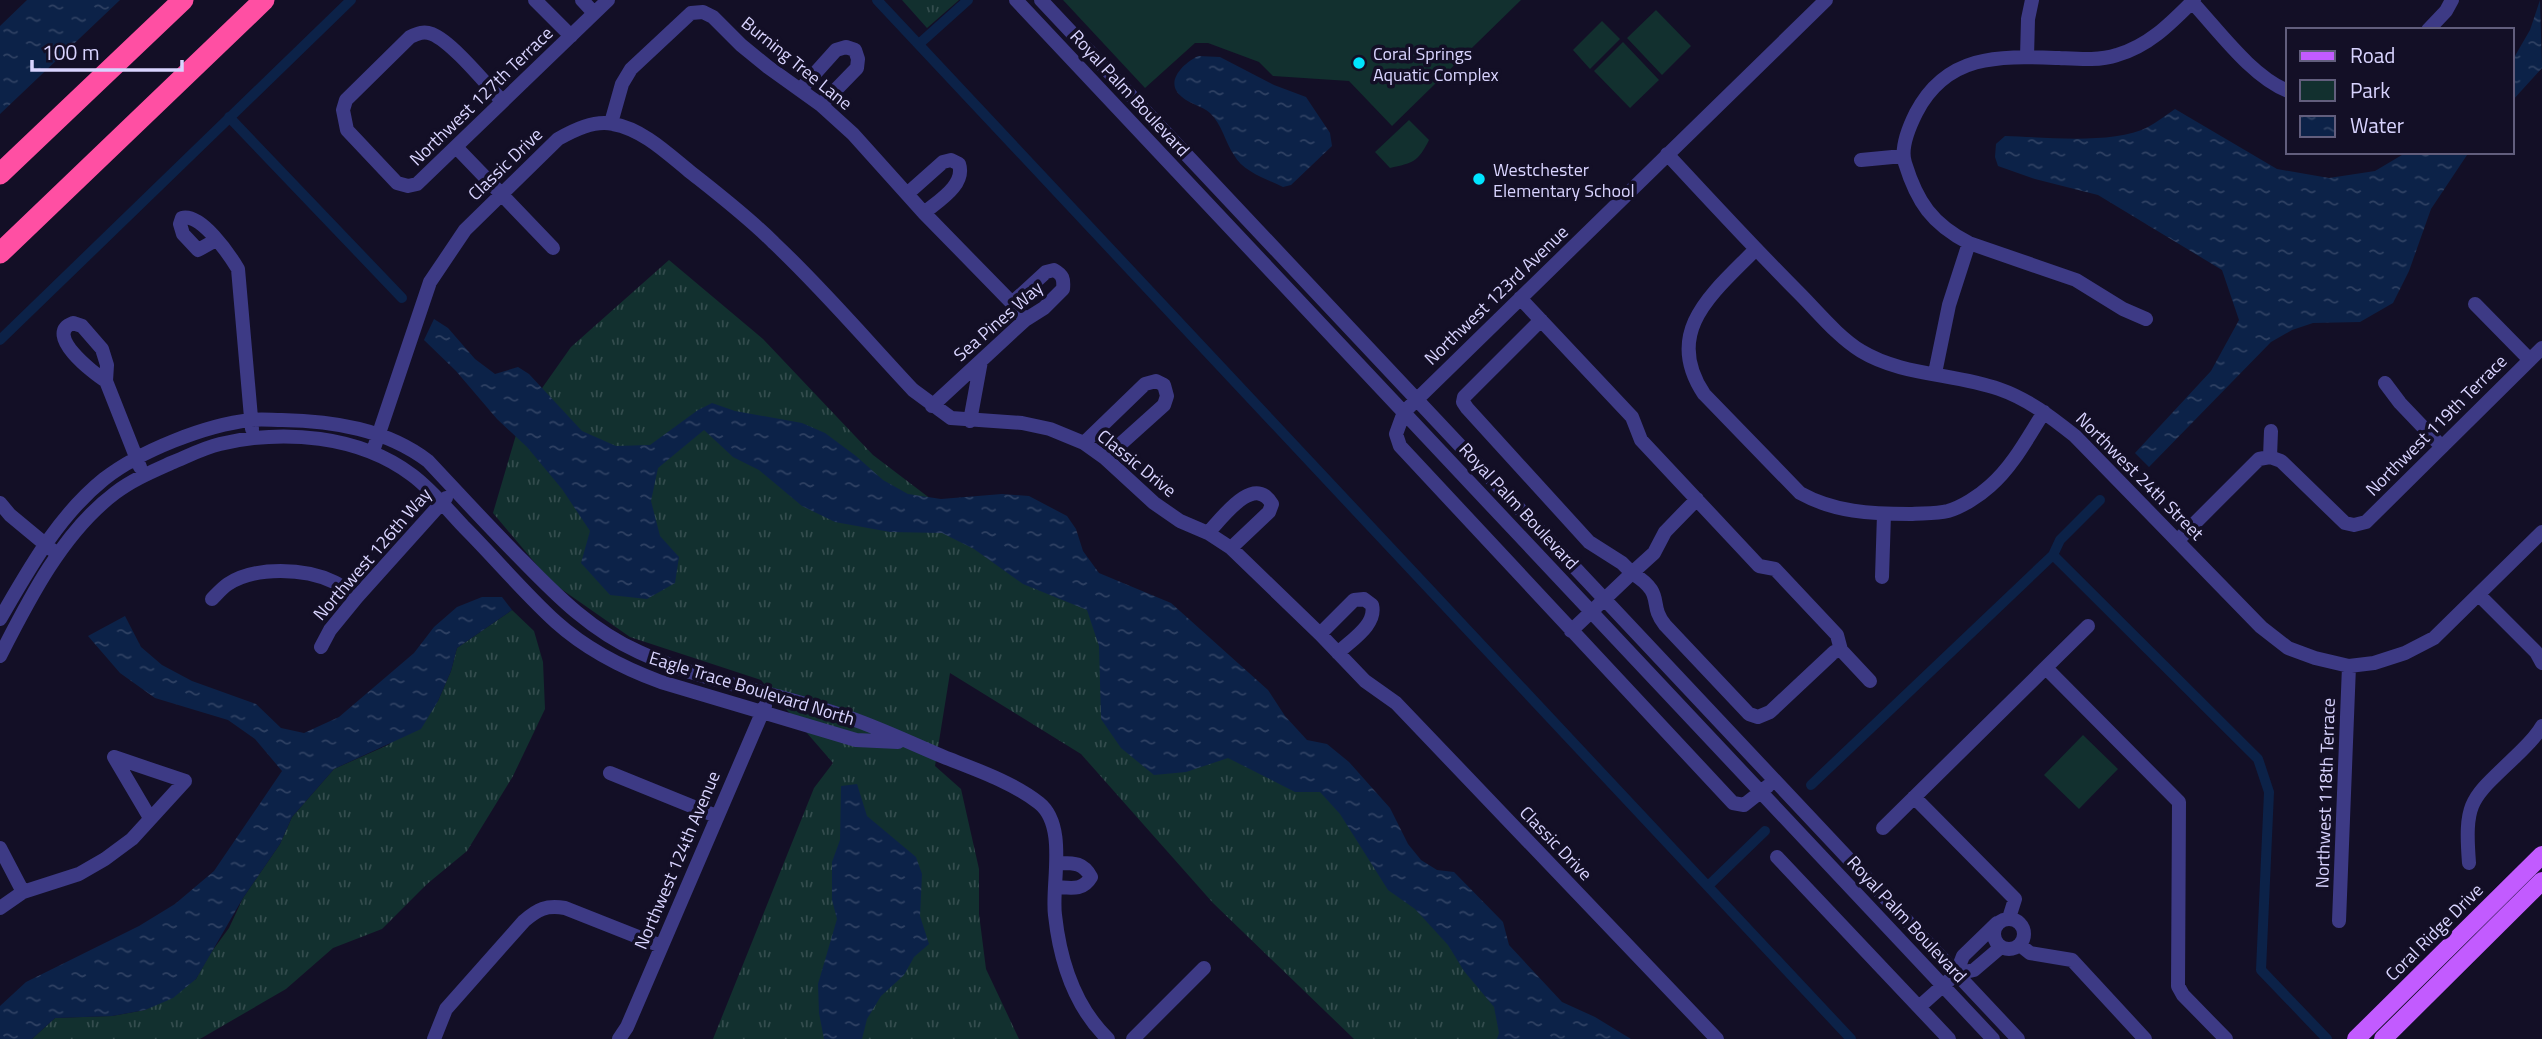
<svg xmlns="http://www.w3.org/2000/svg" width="2542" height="1039" viewBox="0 0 2542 1039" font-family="'Titillium Web',sans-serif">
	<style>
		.grass { fill: url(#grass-tufts) }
		.green { fill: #12302f }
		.water { fill: url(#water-ripples) }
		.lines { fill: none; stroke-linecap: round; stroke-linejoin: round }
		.canal { stroke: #0c2248; stroke-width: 10 }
		.minor { stroke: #3d3a85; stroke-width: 14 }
		.major { stroke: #c25bff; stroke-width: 18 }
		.highway { stroke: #ff4fa3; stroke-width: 21 }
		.poi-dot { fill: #00e5ff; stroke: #130f26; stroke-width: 2.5 }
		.labels { text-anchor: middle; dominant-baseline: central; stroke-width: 7; stroke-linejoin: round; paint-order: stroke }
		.poi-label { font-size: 18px; fill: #d9d4ff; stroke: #130f26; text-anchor: start }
		.street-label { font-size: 18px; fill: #d9d4ff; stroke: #130f26 }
	</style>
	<defs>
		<pattern id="grass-tufts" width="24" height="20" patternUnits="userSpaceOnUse" patternTransform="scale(1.75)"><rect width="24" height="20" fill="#12302f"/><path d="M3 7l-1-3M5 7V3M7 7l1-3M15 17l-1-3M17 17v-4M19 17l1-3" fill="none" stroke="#344d4e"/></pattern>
		<pattern id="water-ripples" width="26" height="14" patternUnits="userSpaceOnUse" patternTransform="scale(1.75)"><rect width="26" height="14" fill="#0c2248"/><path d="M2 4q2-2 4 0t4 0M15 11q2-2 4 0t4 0" fill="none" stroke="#2f4163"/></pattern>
	</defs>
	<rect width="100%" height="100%" fill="#130f26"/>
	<path class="grass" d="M902 0H959L927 28Z
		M669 260 763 339 873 455 948 512 1196 648 1571 1039H1354L1213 903 1081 754 950 673 935 766 961 789 979 869V914L986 969 1019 1039H713L814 788 833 763 761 680 630 637 551 582 493 513 521 418 571 347Z
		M512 610 534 631 543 662 545 709 513 776 467 851 427 884 382 929 333 948 286 989 200 1039H32L55 1018 112 1016 145 1010 196 979 210 954 229 928 243 898 280 844 292 817 334 769 388 745 438 701 451 671 457 648Z"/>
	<path class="green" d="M1063 0H1521L1392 126 1349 81 1273 76 1259 62 1208 43H1195L1145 88Z
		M1656 10 1691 46 1662 75 1627 38Z
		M1602 21 1620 39 1590 69 1573 50Z
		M1623 42 1659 80 1630 108 1594 71Z
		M1409 120 1429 140C1418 162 1413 163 1390 168L1375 152Z
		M2083 735 2118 769 2079 809 2044 775Z"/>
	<path class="water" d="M27 0H120L0 114V26Z
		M2540 0 2542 68 2512 101V61L2530 30Z
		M1198 56 1220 57 1274 85 1306 97 1330 133 1332 146 1291 185 1283 187C1267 179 1243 172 1234 155 1225 142 1222 124 1210 113 1202 106 1190 104 1182 97 1163 82 1184 63 1198 56Z
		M2175 109 2277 169 2329 178 2375 171 2407 152H2469L2431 209 2409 271 2393 303 2360 322 2313 323 2292 330 2271 342 2149 467 2135 453 2211 371 2239 320 2222 270 2098 195 2035 179 1998 166 1995 157 1996 144 2005 136C2045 137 2113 145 2148 127 2157 122 2166 115 2175 109Z
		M434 319 448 328 475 359 495 374 518 367 529 374 582 431 616 446 650 445 698 410 712 403 735 411 802 423 825 433 856 456 883 480 908 494 941 499 1002 494 1029 496 1067 516 1076 529 1083 551 1099 573 1171 603 1268 690 1285 716 1307 740 1327 744 1349 762 1390 808 1408 844 1421 860 1437 870 1454 872 1503 922 1509 945 1562 1002 1595 1017 1631 1039H1497L1499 1033 1494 1007 1464 971 1448 945 1415 909 1388 890 1340 814 1320 792H1295L1228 758 1186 772 1154 775 1121 748 1101 719 1099 646 1087 610 1023 584 974 549 942 533 890 532 835 522 802 506 759 470 733 457 704 430 658 468 651 501 660 536 679 557 675 583 647 599 610 595 581 563 590 531 562 489 527 447 497 419 456 371 424 340Z
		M482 597H502L512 610 457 648 451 671 438 701 421 729 334 769 292 817 280 844 243 898 196 979 173 998 145 1010 112 1016 55 1018 32 1039H0V1006L26 982 139 926 175 904 214 871 282 771 255 739 228 720 155 698 120 673 88 636 125 616 141 647 162 665 192 681 256 704 281 728 304 733 339 717 414 653 434 627 457 607Z
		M857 784 867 816 916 857 922 874 920 916 929 944 914 957 904 975 881 996 867 1019 862 1039H824L819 1013 818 984 837 919 832 900V862L840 840 841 786Z"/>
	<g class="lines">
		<path class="canal" d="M877 0 1851 1039
			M919 44 968 0
			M229 117 402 298
			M0 340 351 0
			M2053 555 2060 540 2100 500
			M1811 785 2053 555 2258 759 2269 792 2261 970 2327 1039
			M1709 885 1765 831"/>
		<path class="minor" d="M535 0 571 36
			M582 0 594 13
			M1016 0 1993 1039
			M1041 0 2018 1039
			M2192 2C2219 31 2252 77 2288 91
			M2428 30 2446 11 2452 0
			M2027 57 2028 19 2032 0
			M801 89 836 50 846 47 855 50 858 59 857 68 821 105
			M502 101C486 84 452 42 432 34 424 31 418 33 410 37L346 100 343 110 347 130 397 183 408 186 417 184 608 0
			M611 123 622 84 631 69 691 13 703 12 713 17 741 45 768 67 821 105 853 134 924 213 1012 303 1025 320
			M456 147 553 248
			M1667 154C1711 201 1754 248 1799 293 1818 312 1838 337 1861 351 1902 376 1954 373 1999 389 2028 399 2051 417 2075 436L2261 627 2288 648 2315 658 2349 666 2374 663 2405 653 2434 638 2542 532
			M1861 160 1903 156
			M907 194 943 162 951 160 959 164C966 185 938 201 924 213
			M216 240 198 250 183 234 180 224 182 218C201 213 229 254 238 269L252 429
			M1756 249C1714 292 1662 331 1704 394L1800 493C1834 512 1871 514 1910 514 1922 513 1936 514 1948 511 1962 507 1979 496 1990 486 2013 466 2028 437 2044 412
			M1520 298 1632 417 1641 440 1759 566 1775 569 1837 635 1841 650 1870 681
			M2475 304 2530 360
			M2146 319 2123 309 2076 280 1969 243C1932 224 1917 202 1905 163 1900 148 1909 127 1916 113 1947 53 2000 56 2059 58 2078 59 2099 61 2117 55 2149 46 2171 23 2194 0
			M1541 320 1464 397 1463 402 1467 408 1589 542 1622 563 1632 573 1654 553 1665 532 1697 499
			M1935 373 1949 305 1969 243
			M106 381C93 373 43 334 73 323L82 326 102 349 107 365 106 381 140 467
			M2385 383 2400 403 2442 447
			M932 406 1025 320 1044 308 1063 289C1064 279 1063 275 1054 270L1046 272 1012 303
			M970 421 981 361
			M1084 443 1145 384 1156 381 1164 385 1167 396 1164 405 1105 458
			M373 451 430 282 465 230 558 139C574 130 594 120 613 124 642 129 667 153 689 171 718 194 748 217 774 243 823 289 867 341 913 390L951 418 1022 423 1050 429 1084 443 1105 458 1154 503 1180 521 1208 533 1231 548 1320 634 1365 681 1396 703 1717 1039
			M2270 457 2281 461 2345 523 2354 525 2366 522 2542 348
			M2270 457 2271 431
			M0 503 10 515 51 549
			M1208 533C1222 518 1254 473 1272 504L1269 512 1231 548
			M2178 540 2259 459 2270 457
			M1882 577 1884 514
			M2479 595 2536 652 2542 663
			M212 599C217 594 222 588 228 584 256 566 305 568 334 582 342 586 349 592 357 597
			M0 619C29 569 58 516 104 479 140 451 205 425 251 420 261 419 272 420 282 420 333 421 386 429 428 461 459 494 490 528 523 561 558 597 592 631 639 652 703 682 775 692 841 715 876 726 910 743 944 757 977 770 1012 782 1039 803 1068 826 1051 885 1055 915 1060 961 1074 1006 1108 1039
			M1571 631 1632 573C1667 595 1647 603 1665 625L1749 714 1758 717 1770 712 1834 652 1841 650
			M1320 634 1354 600 1364 599 1372 605C1377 625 1351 640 1338 653
			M321 647 330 630 357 597 446 498
			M0 656C29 599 63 532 115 493 132 480 151 472 171 463 186 457 203 448 220 444 283 429 359 435 412 475 431 489 447 509 464 527 495 558 524 593 556 622 586 649 623 668 661 682L856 740 898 742
			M2046 668 2179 802 2178 986 2183 995 2226 1039
			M114 757 150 818
			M610 773 716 816
			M1768 786 1744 805 1733 803 1400 446 1396 434 1404 412 1826 0
			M1914 797 2015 899 2009 918
			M1883 828 2088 626
			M0 848 23 892
			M1777 857 1949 1039
			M2469 863C2464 798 2472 799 2517 755 2526 746 2536 737 2542 726
			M1057 887C1071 888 1083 891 1091 877 1083 862 1073 863 1057 863
			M0 908 23 892 79 874 105 859 132 839 185 781 114 757
			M1994 934a15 15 0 1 1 30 0a15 15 0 1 1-30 0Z
			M2339 921 2349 666
			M2020 945 2030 953 2072 960 2145 1039
			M1956 974 1974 970 2001 947
			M1919 1007 1956 974 1963 956 1997 923
			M434 1039 446 1009 524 921C538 909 546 905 565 908L661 946
			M619 1039 627 1027 765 706
			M1133 1039 1204 968"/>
		<path class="major" d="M2356 1039 2542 855
			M2383 1039 2542 881"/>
		<path class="highway" d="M0 174 183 0
			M0 253 264 0"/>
	</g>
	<g class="poi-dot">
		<circle cx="1359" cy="63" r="7"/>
		<circle cx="1479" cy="179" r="7"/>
	</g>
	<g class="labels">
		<g class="poi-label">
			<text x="1373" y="53">Coral Springs<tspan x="1373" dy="21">Aquatic Complex</tspan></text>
			<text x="1493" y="169">Westchester<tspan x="1493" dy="21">Elementary School</tspan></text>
		</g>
		<g class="street-label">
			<text transform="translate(797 63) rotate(39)">Burning Tree Lane</text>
			<text transform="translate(1130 93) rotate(47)">Royal Palm Boulevard</text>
			<text transform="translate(481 96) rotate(-44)">Northwest 127th Terrace</text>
			<text transform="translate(505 164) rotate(-44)">Classic Drive</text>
			<text transform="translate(1496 295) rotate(-44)">Northwest 123rd Avenue</text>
			<text transform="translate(998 321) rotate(-41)">Sea Pines Way</text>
			<text transform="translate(2436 425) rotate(-45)">Northwest 119th Terrace</text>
			<text transform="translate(1137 463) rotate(39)">Classic Drive</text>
			<text transform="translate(2140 476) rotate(45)">Northwest 24th Street</text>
			<text transform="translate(1519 506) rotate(47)">Royal Palm Boulevard</text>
			<text transform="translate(372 554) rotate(-49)">Northwest 126th Way</text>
			<text transform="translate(752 688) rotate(17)">Eagle Trace Boulevard North</text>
			<text transform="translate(2325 793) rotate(-88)">Northwest 118th Terrace</text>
			<text transform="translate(1556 843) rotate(46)">Classic Drive</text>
			<text transform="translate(677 860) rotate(-67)">Northwest 124th Avenue</text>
			<text transform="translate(1907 919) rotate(47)">Royal Palm Boulevard</text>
			<text transform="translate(2434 932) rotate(-45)">Coral Ridge Drive</text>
		</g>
	</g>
	<rect x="2286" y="28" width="228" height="126" fill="#130f26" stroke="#625e7d" stroke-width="2"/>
	<rect x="2300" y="51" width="35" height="10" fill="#c25bff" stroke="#625e7d" stroke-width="2"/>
	<text x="2350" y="63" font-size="21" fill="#d9d4ff">Road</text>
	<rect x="2300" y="80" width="35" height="21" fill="#12302f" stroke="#625e7d" stroke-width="2"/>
	<text x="2350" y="98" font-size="21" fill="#d9d4ff">Park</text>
	<rect x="2300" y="116" width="35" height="21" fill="url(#water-ripples)" stroke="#625e7d" stroke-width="2"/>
	<text x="2350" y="133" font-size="21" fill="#d9d4ff">Water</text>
	<path d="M32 60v10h150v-10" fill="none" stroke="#d9d4ff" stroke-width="3.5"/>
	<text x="42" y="60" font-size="21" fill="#d9d4ff" stroke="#130f26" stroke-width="5" paint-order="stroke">100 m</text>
</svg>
